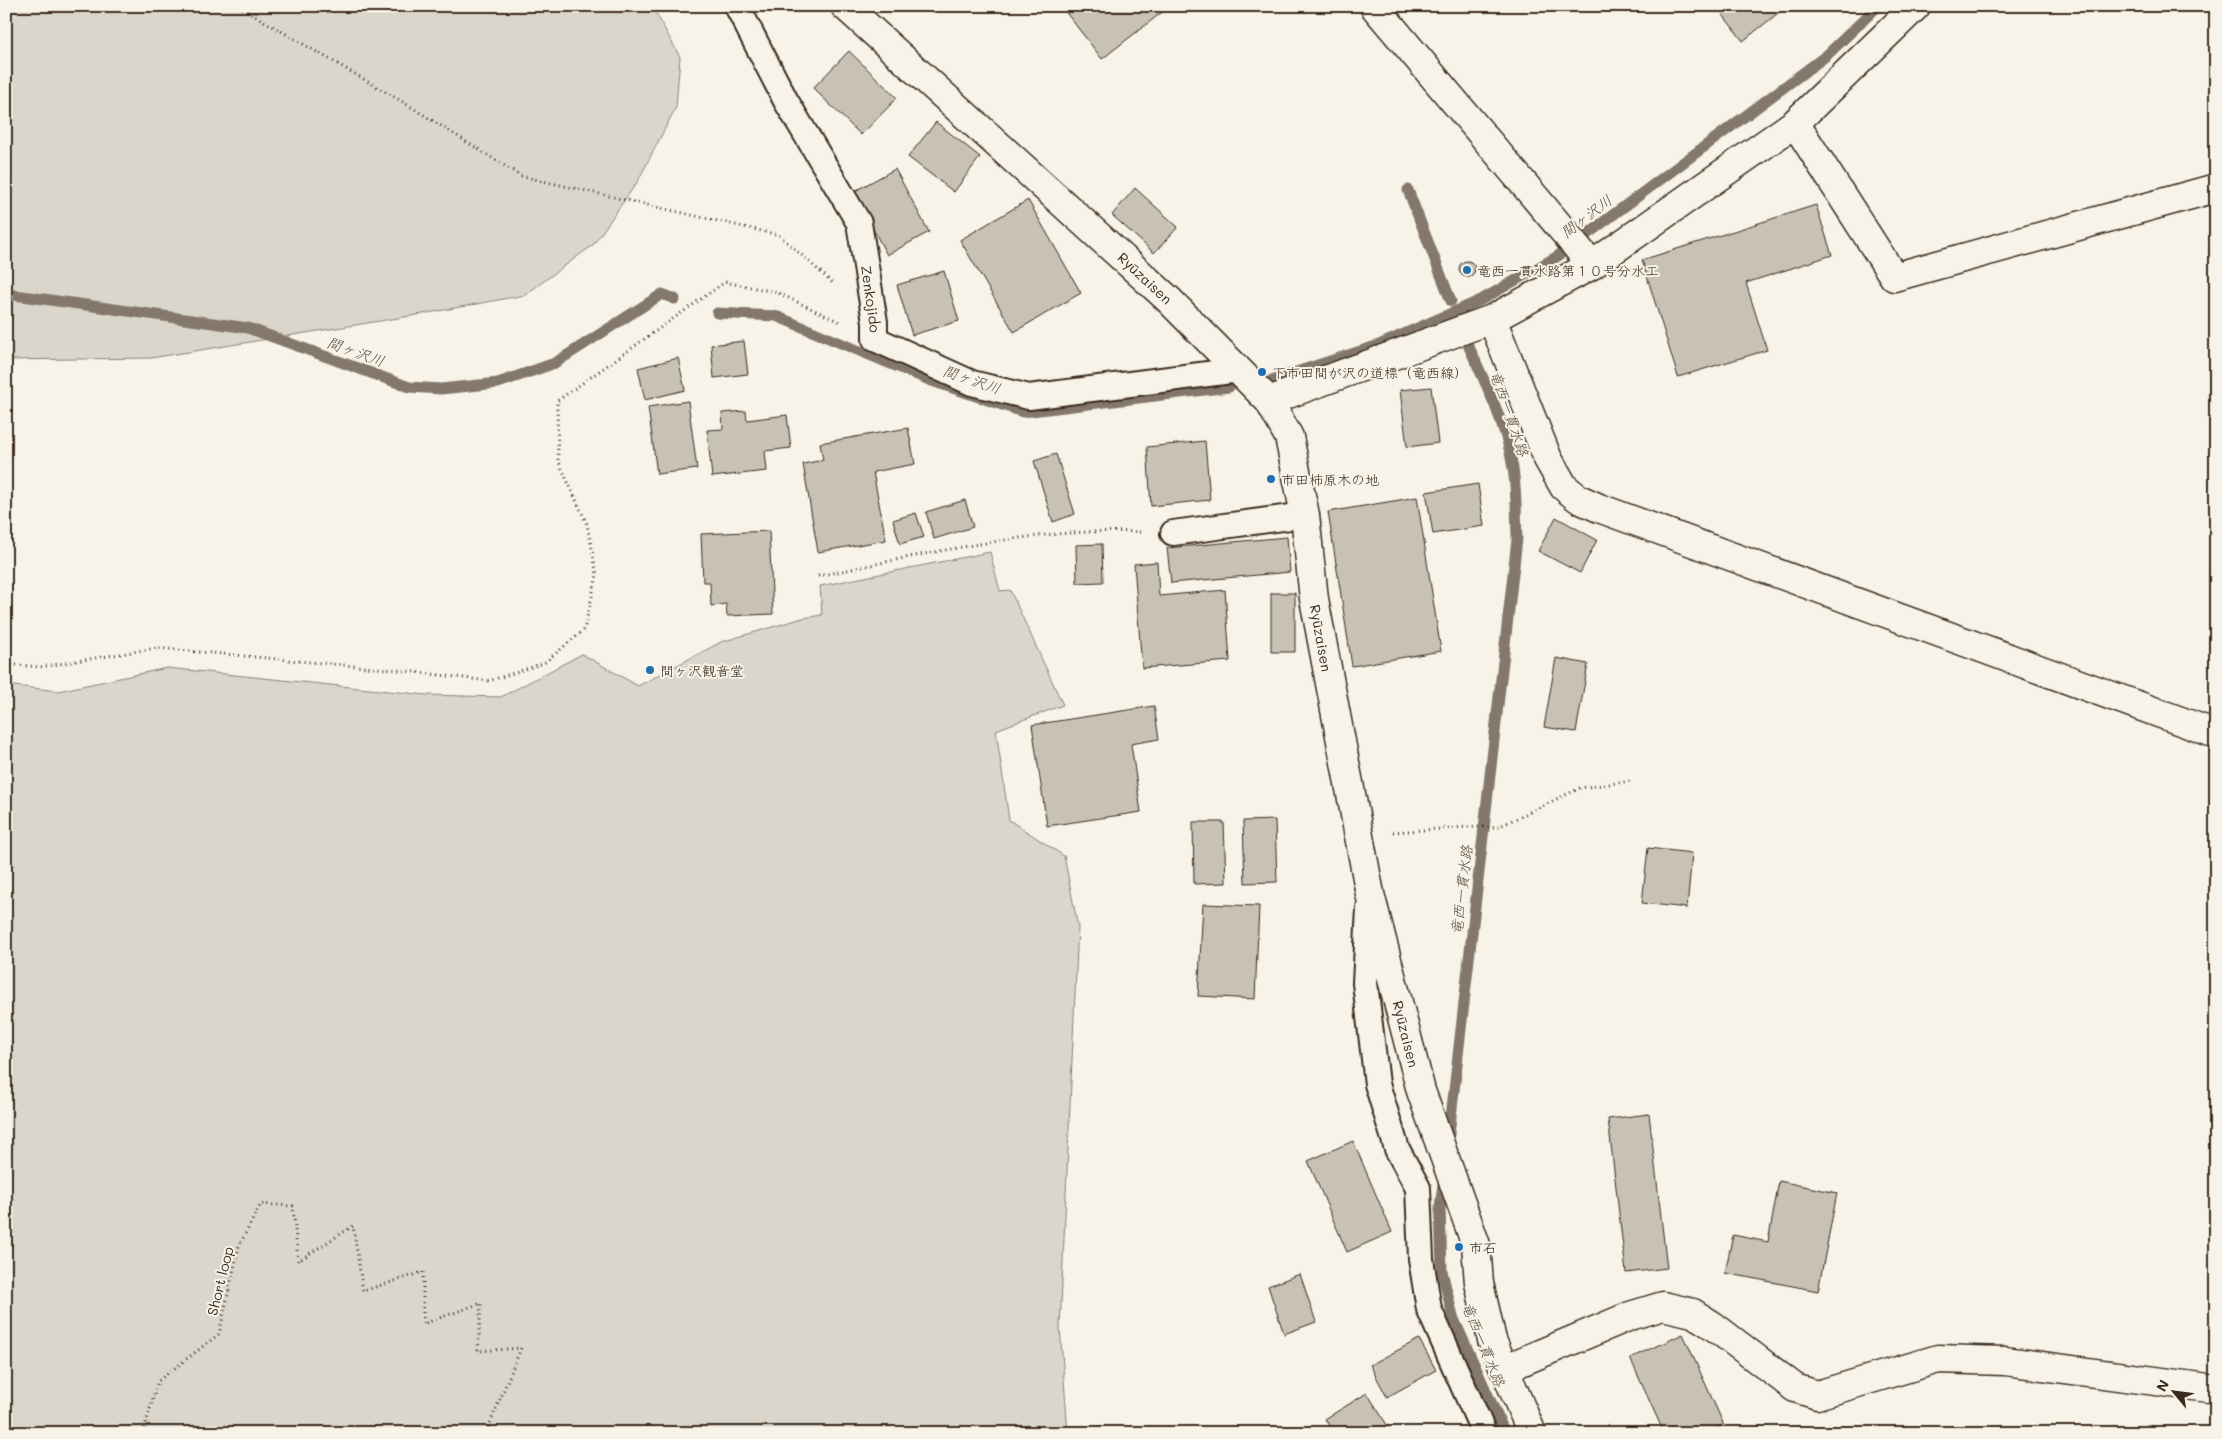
<svg xmlns="http://www.w3.org/2000/svg" width="2222" height="1439" viewBox="0 0 2222 1439" font-family="Mali,'Klee One',sans-serif">
	<style>
		.green { fill: #dbd6cb; stroke: #8b8074 }
		.lines { fill: none; stroke-linecap: round; stroke-linejoin: round }
		.stream { stroke: #84786c; stroke-width: 11 }
		.building { fill: #c8c1b6; stroke: #3b2a1e }
		.lane-casing { stroke: #3b2a1e; stroke-width: 28 }
		.street-casing { stroke: #3b2a1e; stroke-width: 31 }
		.path { stroke: #3b2a1e; stroke-width: 3; stroke-dasharray: 1 4; stroke-linecap: butt }
		.lane { stroke: #f7f3e8; stroke-width: 24 }
		.street { stroke: #f7f3e8; stroke-width: 28 }
		.poi-dot { fill: #1f6fb2; stroke: #f7f3e8; stroke-width: 2 }
		.labels { text-anchor: middle; dominant-baseline: central; stroke-width: 4; stroke-linejoin: round; paint-order: stroke }
		.poi-label { font-size: 14px; fill: #3b2a1e; stroke: #f7f3e8; text-anchor: start }
		.street-label { font-size: 14px; fill: #3b2a1e; stroke: #f7f3e8 }
		.water-label { font-size: 15px; font-style: italic; fill: #5f5145; stroke: #f7f3e8 }
	</style>
	<rect width="100%" height="100%" fill="#f7f3e8"/>
	<filter id="ink" filterUnits="userSpaceOnUse"><feTurbulence type="fractalNoise" baseFrequency=".02" numOctaves="2"/><feDisplacementMap in="SourceGraphic" scale="10" xChannelSelector="R" yChannelSelector="G"/><feConvolveMatrix kernelMatrix="1 2 1 2 8 2 1 2 1" color-interpolation-filters="sRGB"/></filter>
	<g filter="url(#ink)">
		<path class="green" d="M6 6H652L680 57 676 107 638 181 593 245 525 295 417 315 151 358 6 360Z
			M990 552 1000 591 1010 590 1063 705 996 730 1009 820 1064 856 1078 927 1060 1327 1068 1433H6V685L58 691 167 668 427 695 501 697 582 654 638 686 721 642 803 618 822 615 820 586Z"/>
		<g class="lines">
			<path class="stream" d="M1408 190 1451 301
				M6 296 15 295 248 328 409 387 441 389 498 383 555 363 662 294 675 299
				M717 313 776 316 929 380 1023 412 1229 387
				M1272 380 1379 345 1481 300 1558 256 1827 55 1878 6
				M1448 1143 1517 539C1516 514 1517 488 1512 463 1506 425 1485 382 1469 347
				M1444 1177 1440 1207 1442 1271 1453 1317 1505 1433"/>
		</g>
		<path class="building" d="M1061 6H1170L1102 59Z
			M1716 6H1787L1743 41Z
			M849 51 897 98 861 135 813 88Z
			M936 122 980 157 954 192 908 157Z
			M895 169 929 232 887 255 853 192Z
			M1135 188 1178 227 1154 253 1112 215Z
			M1028 200 1081 293 1014 332 960 240Z
			M1816 205 1832 255 1746 283 1767 350 1678 377 1642 260Z
			M1459 269a8 8 0 1 1 16 0a8 8 0 1 1-16 0Z
			M944 271 959 321 912 335 897 285Z
			M744 341 748 374 714 378 711 345Z
			M678 358 685 390 645 400 638 368Z
			M1431 387 1438 443 1407 447 1400 390Z
			M688 401 697 469 657 474 648 407Z
			M746 411 747 420 787 415 791 448 765 451 767 471 712 477 707 430 723 429 722 413Z
			M908 428 915 464 873 472 886 540 818 552 803 464 823 460 820 443Z
			M1205 441 1210 500 1151 506 1147 447Z
			M1056 454 1075 514 1053 522 1034 461Z
			M1478 484 1484 526 1433 534 1426 492Z
			M1417 497 1441 651 1352 666 1328 512Z
			M965 500 973 527 934 539 926 512Z
			M916 513 924 537 900 544 893 520Z
			M1556 517 1597 540 1580 573 1538 551Z
			M769 531 773 614 727 616 726 604 711 606 710 582H703L701 534Z
			M1287 537 1290 572 1171 583 1167 548Z
			M1102 544 1103 582 1077 583 1076 545Z
			M1157 562 1159 596 1225 590 1230 661 1142 668 1134 564Z
			M1271 593H1295V652H1271Z
			M1556 658 1588 664 1576 732 1544 727Z
			M1154 706 1159 739 1131 744 1141 812 1047 826 1032 725Z
			M1275 820 1277 882 1245 883 1243 821Z
			M1193 822H1224L1226 883 1194 884Z
			M1648 848 1692 853 1687 908 1642 903Z
			M1203 904 1259 906 1255 999 1198 996Z
			M1649 1114 1667 1268 1626 1273 1608 1119Z
			M1353 1141 1392 1232 1347 1252 1308 1161Z
			M1779 1181 1837 1193 1818 1291 1725 1273 1733 1235 1768 1242Z
			M1300 1274 1316 1322 1284 1334 1268 1286Z
			M1683 1334 1724 1425 1705 1433H1664L1630 1358Z
			M1419 1339 1436 1370 1387 1397 1370 1365Z
			M1367 1393 1392 1433H1334L1325 1419Z"/>
		<g class="lines">
			<defs>
				<path id="lane" d="M737 6 786 101 859 223 875 322V339L972 383 1029 397 1239 370
					M1173 533 1305 515
					M1369 908 1365 983 1377 1084 1397 1149 1418 1188 1421 1259 1429 1309 1484 1433"/>
				<path id="street" d="M845 6 1168 299 1269 401 1289 437 1305 515 1314 599 1370 894 1421 1091 1476 1245 1479 1283 1492 1340 1532 1433
					M1374 6 1592 265
					M1795 123 1894 277 2216 188
					M1492 319 1548 459 1564 487 1579 499 1599 508 2216 734
					M1269 401 1492 319 1592 265 1795 123 1916 6
					M1504 1369 1630 1316 1663 1306 1693 1313 1712 1325 1795 1388 1817 1395 1938 1359 2005 1361 2216 1389"/>
			</defs>
			<use href="#lane" class="lane-casing"/>
			<use href="#street" class="street-casing"/>
			<path class="path" d="M238 6 403 102 521 176 779 235 835 285
				M818 576C922 555 1033 527 1140 532
				M6 664 40 667 157 648 398 670 489 681 544 663 584 630 597 575 587 524 558 460 557 401 725 282 776 292 842 323
				M1393 832 1468 827H1498L1580 788 1631 781
				M143 1433 158 1381 219 1334 239 1246 261 1204 293 1206 298 1261 353 1226 363 1291 423 1272V1324L481 1303 478 1351 521 1348 486 1433"/>
			<use href="#lane" class="lane"/>
			<use href="#street" class="street"/>
		</g>
	</g>
	<g class="poi-dot">
		<circle cx="1467" cy="270" r="5"/>
		<circle cx="1262" cy="372" r="5"/>
		<circle cx="1271" cy="479" r="5"/>
		<circle cx="650" cy="670" r="5"/>
		<circle cx="1459" cy="1247" r="5"/>
	</g>
	<g class="labels">
		<g class="poi-label">
			<text x="1477" y="270">竜西一貫水路第１０号分水工</text>
			<text x="1272" y="372">下市田間が沢の道標（竜西線）</text>
			<text x="1281" y="479">市田柿原木の地</text>
			<text x="660" y="670">間ヶ沢観音堂</text>
			<text x="1469" y="1247">市石</text>
		</g>
		<g class="street-label">
			<text transform="translate(1145 278) rotate(43)">Ryūzaisen</text>
			<text transform="translate(871 299) rotate(82)">Zenkojido</text>
			<text transform="translate(1321 638) rotate(80)">Ryūzaisen</text>
			<text transform="translate(1406 1034) rotate(76)">Ryūzaisen</text>
			<text transform="translate(220 1281) rotate(-76)">Short loop</text>
		</g>
		<g class="water-label">
			<text transform="translate(1586 216) rotate(-37)">間ヶ沢川</text>
			<text transform="translate(356 351) rotate(20)">間ヶ沢川</text>
			<text transform="translate(972 379) rotate(19)">間ヶ沢川</text>
			<text transform="translate(1510 413) rotate(71)">竜西一貫水路</text>
			<text transform="translate(1461 890) rotate(-83)">竜西一貫水路</text>
			<text transform="translate(1484 1344) rotate(68)">竜西一貫水路</text>
		</g>
	</g>
	<rect width="2222" height="1439" fill="none" stroke="#f7f3e8" stroke-width="25"/>
	<rect x="12" y="12" width="2197" height="1414" fill="none" stroke="#3b2a1e" stroke-width="2" filter="url(#ink)"/>
	<g transform="translate(2174 1392) rotate(299)" stroke="#f7f3e8" stroke-width="4" paint-order="stroke">
	<path d="M0-4L9 19L0 12L-9 19Z" fill="#3b2a1e"/>
	<text y="-8" font-size="14" font-weight="bold" text-anchor="middle" fill="#3b2a1e">N</text>
	</g>
</svg>
